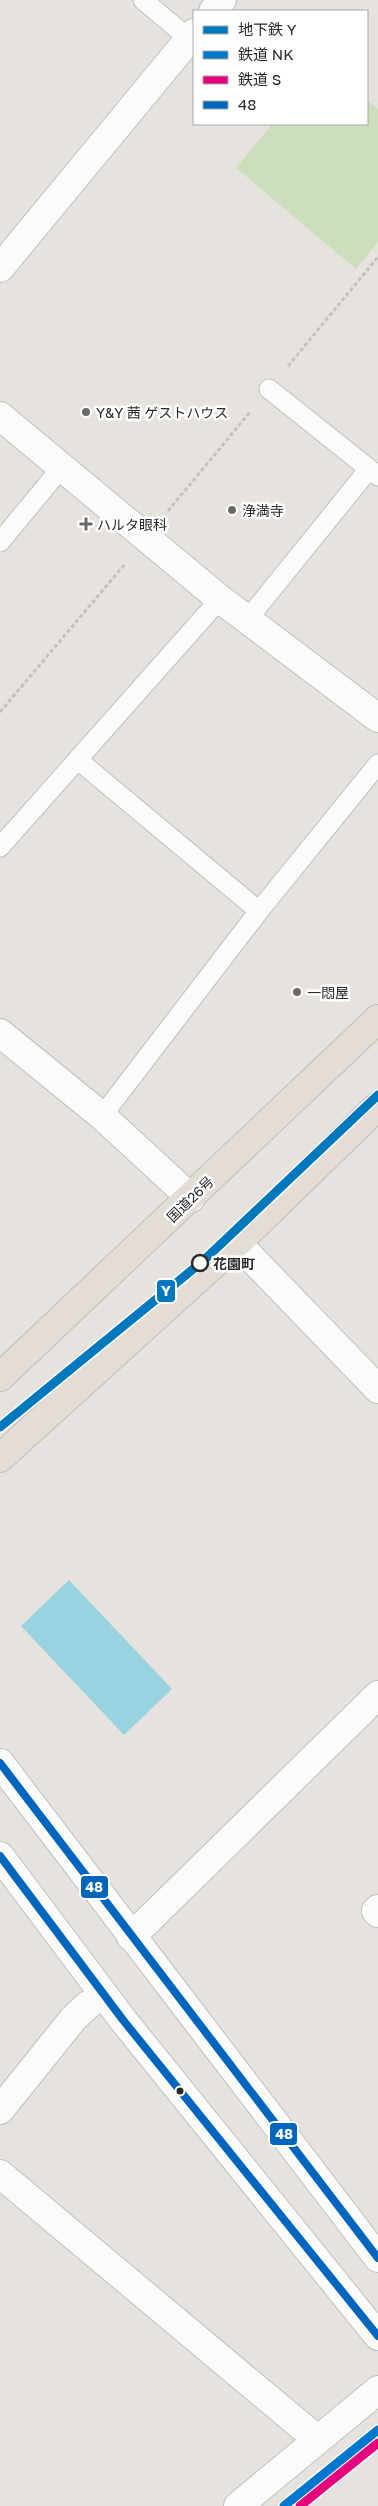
<svg xmlns="http://www.w3.org/2000/svg" width="378" height="2506" viewBox="0 0 378 2506" font-family="'Golos Text','Noto Sans JP',sans-serif">
	<style>
		.green { fill: #ccdebb }
		.water { fill: #9ad3e0 }
		.lines { fill: none; stroke-linecap: round; stroke-linejoin: round }
		.service-casing { stroke: #c0bfc0; stroke-width: 21 }
		.pedestrian-casing { stroke: #c0bfc0; stroke-width: 30 }
		.minor-casing { stroke: #c0bfc0; stroke-width: 30 }
		.tertiary-casing { stroke: #c0bfc0; stroke-width: 30 }
		.trunk-casing { stroke: #bfbebd; stroke-width: 30 }
		.path { stroke: #c3c2c2; stroke-width: 3; stroke-dasharray: 4 2.5; stroke-linecap: butt }
		.service { stroke: #fbfbfa; stroke-width: 19 }
		.pedestrian { stroke: #fbfbfa; stroke-width: 28 }
		.minor { stroke: #fbfbfa; stroke-width: 28 }
		.tertiary { stroke: #fbfbfa; stroke-width: 28 }
		.trunk { stroke: #e4ddd5; stroke-width: 28 }
		.bus-1-casing { stroke: #fff; stroke-width: 11 }
		.bus-1 { stroke: #0065bd; stroke-width: 8 }
		.rail-1-casing { stroke: #fff; stroke-width: 12 }
		.rail-2-casing { stroke: #fff; stroke-width: 12 }
		.rail-1 { stroke: #0077ce; stroke-width: 9 }
		.rail-2 { stroke: #e5007d; stroke-width: 9 }
		.metro-1-casing { stroke: #fff; stroke-width: 12 }
		.metro-1 { stroke: #0078be; stroke-width: 9 }
		.poi-dot { fill: #6b6a69; stroke: #fff; stroke-width: 2 }
		.stop-dot { fill: #fff; stroke: #292929; stroke-width: 2.5 }
		.bus-dot { fill: #292929; stroke: #fff; stroke-width: 2 }
		.labels { text-anchor: middle; dominant-baseline: central; stroke-width: 5; stroke-linejoin: round; paint-order: stroke }
		.poi-label { font-size: 14px; fill: #292929; stroke: #fff; text-anchor: start }
		.street-label { font-size: 14px; fill: #292929; stroke: #fff }
		.stop-label { font-size: 14px; font-weight: bold; fill: #292929; stroke: #fff; text-anchor: start }
		.line-badge { stroke: #fff; stroke-width: 2 }
		.badge-label { font-size: 14px; text-anchor: middle; font-weight: bold; fill: #fff }
	</style>
	<rect width="100%" height="100%" fill="#e6e3df"/>
	<path class="green" d="M367 100 378 109V242L356 269 236 168 272 124H367Z"/>
	<path class="water" d="M69 1580 172 1689 124 1735 21 1626Z"/>
	<g class="lines">
		<defs>
			<path id="service" d="M143 0 194 43
				M269 389 378 476
				M0 542 62 467
				M247 620 369 469
				M78 760 259 911
				M0 847 220 599
				M102 1116 259 911 378 764"/>
			<path id="pedestrian" d="M0 2110 73 2019 88 2005"/>
			<path id="minor" d="M213 11 222 0
				M0 268 194 33
				M0 416 220 599 378 718
				M0 1033 102 1116 191 1198
				M237 1243 378 1389
				M378 1909 376 1911 378 1913
				M131 1937 378 1695
				M0 2174 318 2440
				M238 2506 378 2390"/>
			<path id="tertiary" d="M0 1763 378 2258
				M0 1856 123 2020 378 2336"/>
			<path id="trunk" d="M0 1377 378 1019
				M0 1458 237 1243 378 1106"/>
		</defs>
		<use href="#service" class="service-casing"/>
		<use href="#pedestrian" class="pedestrian-casing"/>
		<use href="#minor" class="minor-casing"/>
		<use href="#tertiary" class="tertiary-casing"/>
		<use href="#trunk" class="trunk-casing"/>
		<path class="path" d="M288 366 378 257
			M168 511 250 412
			M0 712 125 564"/>
		<use href="#service" class="service"/>
		<use href="#pedestrian" class="pedestrian"/>
		<use href="#minor" class="minor"/>
		<use href="#tertiary" class="tertiary"/>
		<use href="#trunk" class="trunk"/>
		<defs>
			<path id="bus-1" d="M0 1763 378 2258
				M0 1856 123 2020 378 2336"/>
		</defs>
		<use href="#bus-1" class="bus-1-casing"/>
		<use href="#bus-1" class="bus-1"/>
		<defs>
			<path id="rail-1" d="M284 2506 378 2430"/>
			<path id="rail-2" d="M300 2506 378 2443"/>
		</defs>
		<use href="#rail-1" class="rail-1-casing"/>
		<use href="#rail-2" class="rail-2-casing"/>
		<use href="#rail-1" class="rail-1"/>
		<use href="#rail-2" class="rail-2"/>
		<defs>
			<path id="metro-1" d="M0 1427 203 1261 378 1095"/>
		</defs>
		<use href="#metro-1" class="metro-1-casing"/>
		<use href="#metro-1" class="metro-1"/>
	</g>
	<g class="poi-dot">
		<circle cx="86" cy="412" r="5"/>
		<circle cx="232" cy="510" r="5"/>
		<path d="M83.5 516.5h5v5h5v5h-5v5h-5v-5h-5v-5h5z"/>
		<circle cx="297" cy="992" r="5"/>
	</g>
	<circle class="stop-dot" cx="200" cy="1263" r="8"/>
	<circle class="bus-dot" cx="180" cy="2091" r="4.5"/>
	<g class="labels">
		<g class="poi-label">
			<text x="96" y="412">Y&amp;Y 茜 ゲストハウス</text>
			<text x="242" y="510">浄満寺</text>
			<text x="97" y="524">ハルタ眼科</text>
			<text x="307" y="992">一悶屋</text>
		</g>
		<g class="street-label">
			<text transform="translate(190 1199) rotate(-44)">国道26号</text>
		</g>
		<g class="stop-label">
			<text x="213" y="1263">花園町</text>
		</g>
	</g>
	<g class="line-badge">
		<rect x="156" y="1279" width="20" height="24" rx="5" fill="#0078be"/>
		<rect x="80" y="1875" width="29" height="24" rx="5" fill="#0065bd"/>
		<rect x="269" y="2122" width="29" height="24" rx="5" fill="#0065bd"/>
	</g>
	<g class="badge-label">
		<text x="166" y="1296">Y</text>
		<text x="94" y="1892">48</text>
		<text x="284" y="2139">48</text>
	</g>
	<rect x="193" y="10" width="175" height="115" fill="#ffffff" stroke="#a9a9a9"/>
	<rect x="203" y="26" width="25" height="8" fill="#0078be" stroke="#a9a9a9"/>
	<text x="238" y="35" font-size="15" fill="#292929">地下鉄 Y</text>
	<rect x="203" y="51" width="25" height="8" fill="#0077ce" stroke="#a9a9a9"/>
	<text x="238" y="60" font-size="15" fill="#292929">鉄道 NK</text>
	<rect x="203" y="76" width="25" height="8" fill="#e5007d" stroke="#a9a9a9"/>
	<text x="238" y="85" font-size="15" fill="#292929">鉄道 S</text>
	<rect x="203" y="101" width="25" height="8" fill="#0065bd" stroke="#a9a9a9"/>
	<text x="238" y="110" font-size="15" fill="#292929">48</text>
</svg>
